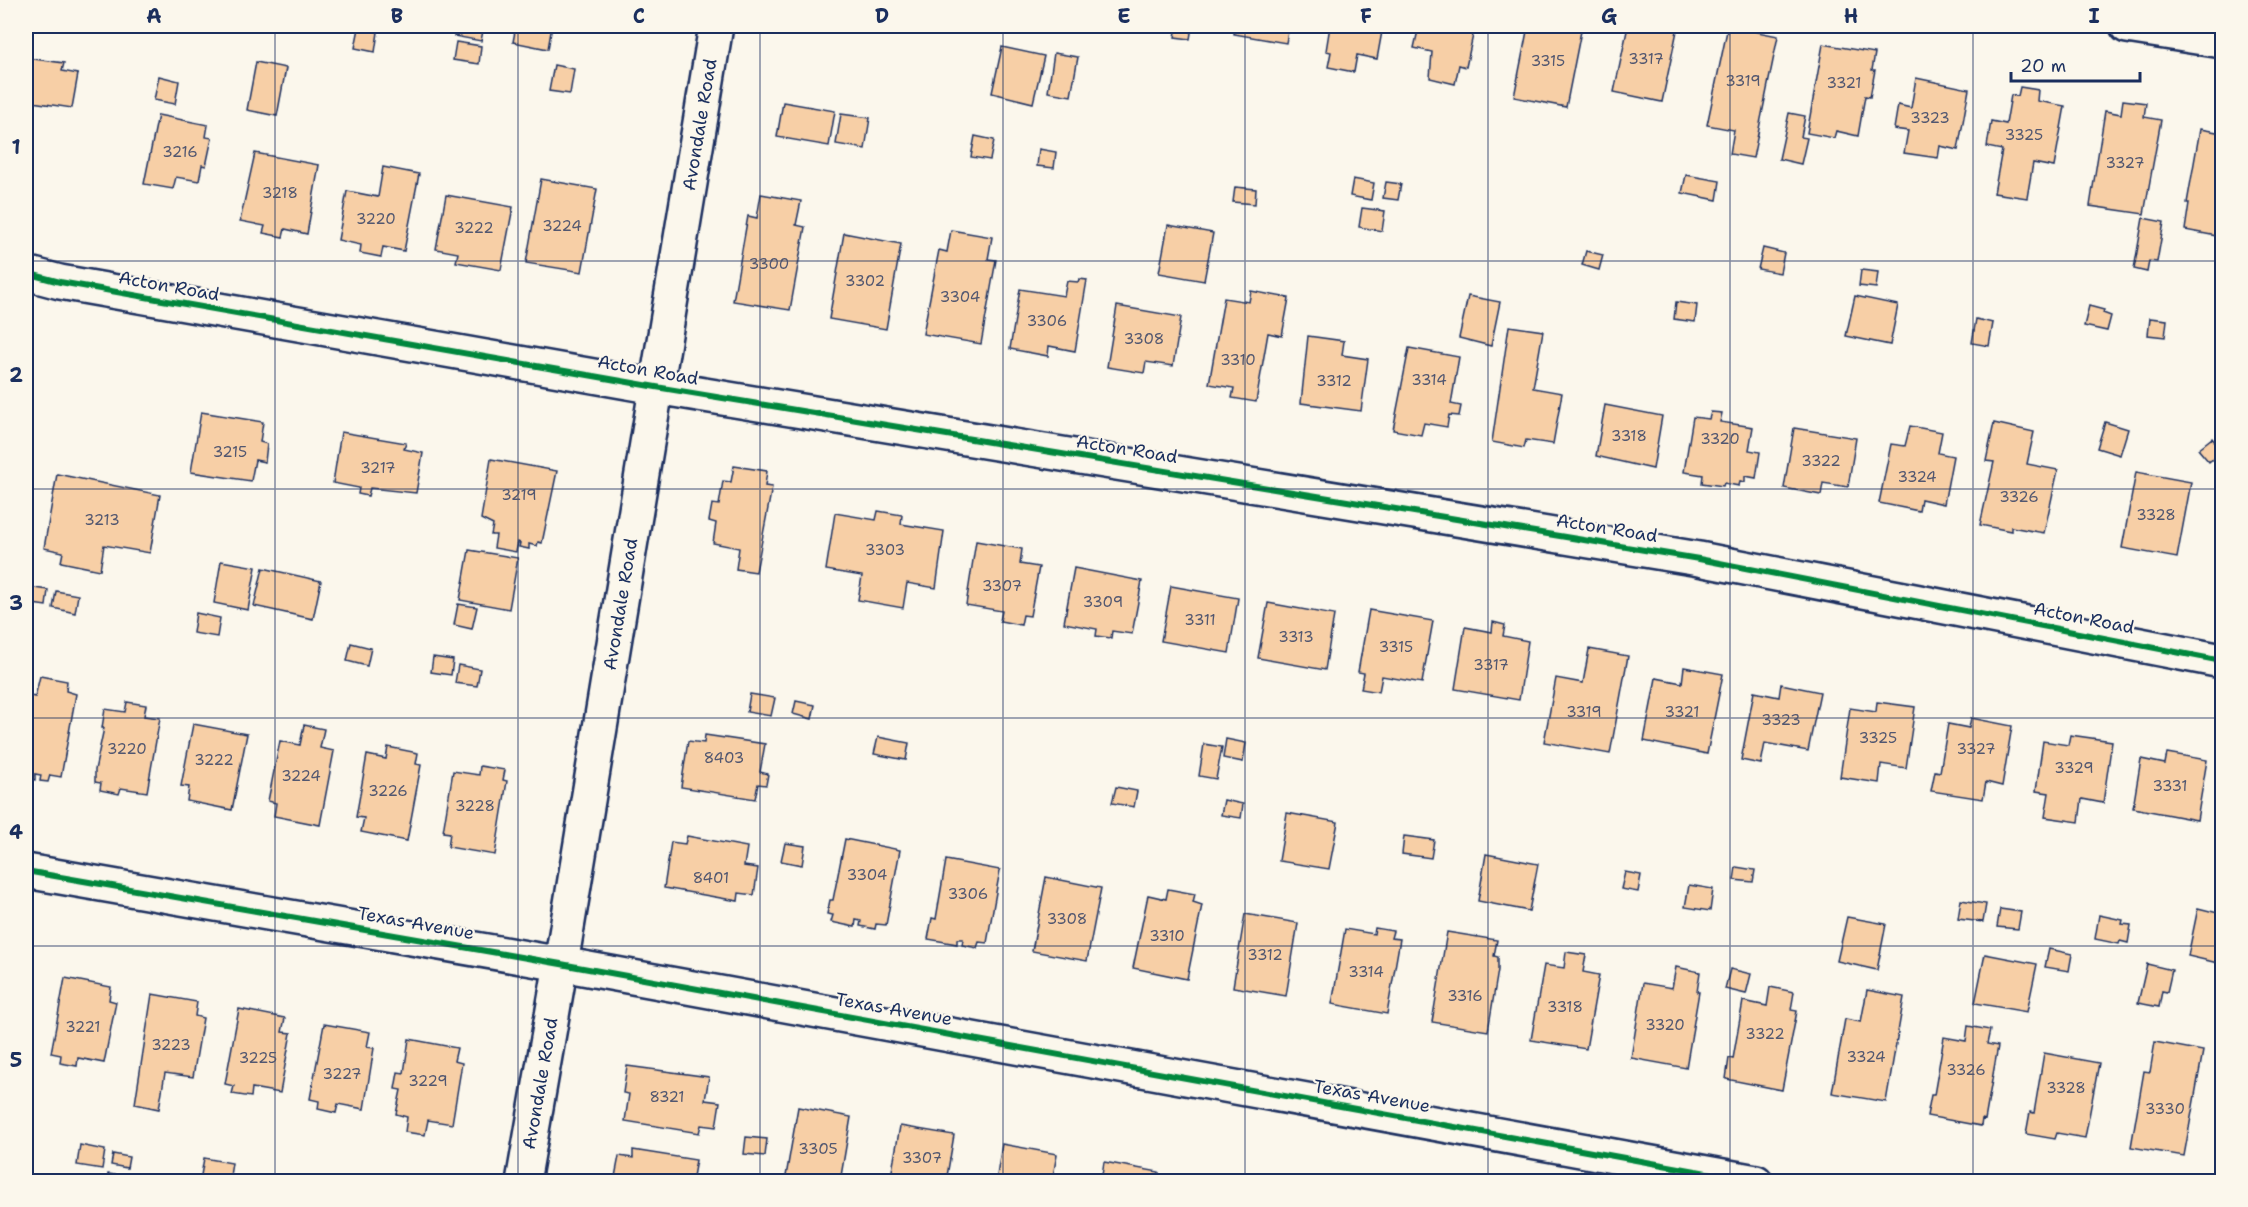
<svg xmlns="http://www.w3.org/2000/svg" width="2248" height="1207" viewBox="0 0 2248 1207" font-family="'Shantell Sans',sans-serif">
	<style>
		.building { fill: #f7cfa6; stroke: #1b2f5e; stroke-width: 1.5 }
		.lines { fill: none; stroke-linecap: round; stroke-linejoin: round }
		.minor-casing { stroke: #1b2f5e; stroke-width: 38 }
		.minor { stroke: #fbf7ec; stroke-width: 33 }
		.cycleway-casing { stroke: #fbf7ec; stroke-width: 10 }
		.cycleway { stroke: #00873e; stroke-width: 6 }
		.grid { fill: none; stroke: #1b2f5e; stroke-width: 1.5; stroke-opacity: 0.55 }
		.labels { text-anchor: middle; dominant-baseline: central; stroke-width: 4.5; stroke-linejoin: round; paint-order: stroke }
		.number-label { font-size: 15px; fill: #525770 }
		.street-label { font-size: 18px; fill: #1b2f5e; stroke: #fbf7ec }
		.neatline { fill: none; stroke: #1b2f5e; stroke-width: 2 }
		.grid-label { font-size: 20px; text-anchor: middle; font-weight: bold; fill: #1b2f5e }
	</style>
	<rect width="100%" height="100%" fill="#fbf7ec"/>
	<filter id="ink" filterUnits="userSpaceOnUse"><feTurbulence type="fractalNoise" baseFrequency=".0167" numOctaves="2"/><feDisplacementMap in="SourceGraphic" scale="12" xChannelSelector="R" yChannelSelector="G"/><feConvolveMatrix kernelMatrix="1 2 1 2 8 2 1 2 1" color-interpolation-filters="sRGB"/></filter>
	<g filter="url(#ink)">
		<path class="building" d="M456 26H484L481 41 454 36Z
			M516 26H552L548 49 513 42Z
			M1177 26H1210V29L1192 27 1190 39 1175 37Z
			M1235 26H1289L1286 43 1234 34Z
			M1330 26H1383L1377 59 1357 55 1354 72 1328 67 1331 52 1326 51Z
			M1419 26H1475L1466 67 1459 65 1455 84 1430 78 1432 52 1414 48Z
			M1528 26H1582L1566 107 1514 97Z
			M1628 26H1678L1662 102 1614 92Z
			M1728 26 1778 36 1753 158 1730 154 1734 130 1707 125Z
			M359 28 378 32 375 52 355 48Z
			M456 42 481 46 479 64 453 60Z
			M1823 44 1875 53 1872 70H1875L1870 97 1865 96 1858 136 1836 131 1834 138 1807 133Z
			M1002 47 1044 56 1033 103 992 93Z
			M1054 53 1078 57 1071 96 1048 92Z
			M26 58 64 63 62 71 78 74 72 108 26 101Z
			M256 62 286 68 277 116 247 110Z
			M554 65 574 69 570 94 549 91Z
			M159 76 179 81 175 104 154 100Z
			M1916 78 1969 89 1958 150 1940 146 1938 158 1904 153 1908 131 1894 129 1898 105 1911 108Z
			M2020 87 2038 90 2037 101 2065 106 2054 167 2033 163 2027 198 1994 193 2002 150 1987 147 1991 121 2006 124 2011 95 2018 96Z
			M2123 100 2146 103 2144 117 2161 120 2144 214 2090 206 2105 111 2121 114Z
			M783 102 835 111 829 146 777 137Z
			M1789 113 1805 116 1801 137 1807 138 1801 164 1779 159Z
			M841 114 870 118 865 149 836 144Z
			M158 115 208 125 206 137 212 138 206 166 202 165 199 181 176 177 173 189 144 184Z
			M2200 129 2222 133V237L2185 230 2189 203H2187Z
			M975 136 994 140 990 160 971 157Z
			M1039 149 1056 152 1054 168 1037 166Z
			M255 153 319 165 307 234 285 229 283 237 263 233 265 226 240 221Z
			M383 167 419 174 404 251 383 247 381 257 360 253 361 245 338 240 347 191 378 197Z
			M1686 175 1720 181 1717 200 1682 193Z
			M541 179 597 189 582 272 526 263Z
			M1353 179 1374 183 1371 200 1350 196Z
			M1386 182 1401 184 1398 200 1383 198Z
			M1235 187 1256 189 1255 204 1233 202Z
			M761 194 801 201 796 225 805 227 790 310 733 301 748 216 757 218Z
			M446 195 513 207 501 270 456 262 458 253 436 249Z
			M1362 208 1385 211 1382 231 1359 227Z
			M2143 218 2164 222 2157 262 2149 261 2147 272 2134 269Z
			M1168 225 1213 233 1204 281 1159 273Z
			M951 230 992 237 988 259 996 260 981 344 923 334 939 250 947 252Z
			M844 233 901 244 886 329 829 319Z
			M1763 248 1784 253 1780 273 1758 269Z
			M1586 251 1603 255 1599 270 1582 265Z
			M1861 270 1878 272 1876 288 1859 286Z
			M1079 279 1087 280 1075 351 1049 346 1048 356 1010 349 1020 289 1064 296 1067 281 1078 282Z
			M1251 291 1289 298 1282 336 1268 333 1256 402 1232 398 1234 388 1209 384 1224 298 1249 302Z
			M1468 296 1500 302 1491 346 1459 338Z
			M1855 296 1898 305 1890 345 1846 336Z
			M1676 302 1697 305 1695 322 1674 319Z
			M1117 306 1181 317 1173 366 1146 362 1144 373 1107 367Z
			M2089 306 2104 310 2103 313 2111 316 2107 331 2084 326Z
			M2150 318 2167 320 2165 337 2148 335Z
			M1976 319 1993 323 1989 346 1972 343Z
			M1509 326 1543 331 1533 388 1562 393 1553 444 1526 440 1524 448 1492 442Z
			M1308 336 1344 341 1342 355 1368 359 1361 411 1301 403Z
			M1409 348 1459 357 1451 404 1461 406 1459 416 1449 415 1447 427 1424 423 1421 435 1393 430Z
			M1605 405 1662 416 1653 469 1596 456Z
			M201 412 263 422 260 442 267 444 265 462 255 460 251 481 191 472Z
			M1711 412 1722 413 1720 422 1753 427 1749 450 1760 452 1756 478 1745 476V482L1740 481 1739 486 1724 483 1723 486 1702 483 1703 475 1684 472 1693 417 1709 419Z
			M2105 422 2128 429 2120 455 2097 448Z
			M1994 423 2034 432 2027 464 2058 470 2044 533 2011 527V531L1980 525 1994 462 1986 461Z
			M1910 426 1942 432 1938 453 1953 456 1944 504 1921 499 1919 511 1879 503 1891 444 1905 446Z
			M1794 428 1856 438 1848 487 1823 483 1821 495 1784 488Z
			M341 432 406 443 404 449 423 453 416 493 370 488 368 496 358 494 359 488 333 483Z
			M2212 438 2222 451 2209 462 2198 449Z
			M491 459 557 471 542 543 538 542 537 546 529 544V549L519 547 520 543 518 542 516 552 494 548 496 535H491L493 525 481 519Z
			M734 466 767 471 765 486 772 487 756 572 736 569 739 548 713 543 716 523 709 521 712 504 719 505 723 481 731 482Z
			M2136 472 2191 482 2177 558 2122 548Z
			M57 474 160 495 150 553 104 545 100 570 61 562 63 552 44 548Z
			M878 511 902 515 901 524 944 531 936 588 907 583 903 608 858 600 862 576 826 570 835 513 876 520Z
			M976 541 1022 549 1020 564 1039 567 1030 616 1023 615 1021 625 1000 621 1002 611 966 605Z
			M469 550 518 558 509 609 460 600Z
			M221 561 256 567 248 610 214 603Z
			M263 568 321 581 313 619 254 606Z
			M1074 568 1142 581 1132 634 1112 631 1111 638 1096 636 1097 629 1064 623Z
			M1171 586 1238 598 1229 653 1161 641Z
			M27 587 48 590 46 606 26 603Z
			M56 591 78 595 75 613 53 608Z
			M1268 603 1334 615 1325 670 1258 658Z
			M458 604 477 607 472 629 454 625Z
			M1369 610 1433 621 1422 683 1382 676 1379 692 1361 689 1364 673 1358 672Z
			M196 613 220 618 217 637 193 633Z
			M1493 622 1505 625 1503 636 1528 641 1519 700 1455 689 1465 627 1492 632Z
			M351 643 371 648 367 666 347 661Z
			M1589 649 1628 656 1610 754 1544 742 1556 678 1583 683Z
			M433 657 453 660 451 675 431 672Z
			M458 665 480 669 477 686 455 683Z
			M1684 667 1723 674 1707 754 1644 741 1656 678 1682 683Z
			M40 676 67 681 66 691 76 694 61 777 50 775 48 782 40 781 41 775 35 774V780L26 779V695L35 697Z
			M1781 684 1820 692 1808 751 1765 743 1761 764 1741 760 1754 692 1779 697Z
			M750 694 775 698 771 716 747 712Z
			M796 701 815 705 812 719 793 714Z
			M127 702 146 705 144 716 160 718 147 792 121 788 119 794 100 790 101 783 95 782V770L104 728H102L105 709 125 712Z
			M1877 702 1915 707 1906 768 1881 764 1879 783 1840 777 1850 708 1876 712Z
			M1971 718 2012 726 2002 786 1986 782 1983 799 1931 791 1935 771 1940 772 1948 724 1969 728Z
			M193 724 247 734 232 810 187 801 189 787 181 786Z
			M304 725 324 729 320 748 334 751 320 825 274 816 276 803 268 801 280 741 300 745Z
			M705 735 765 744 760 772 768 774 766 785 758 784 755 799 681 787 688 741 704 743Z
			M2070 735 2112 741 2103 803 2082 799 2079 822 2045 817 2049 793 2036 791 2043 741 2068 745Z
			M878 737 909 743 906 760 874 754Z
			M1226 739 1246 743 1243 762 1223 758Z
			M1204 744 1222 747 1216 779 1199 776Z
			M388 747 418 753 416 764 421 765 407 841 361 832 364 818 356 817 367 755 386 759Z
			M2167 753 2207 760 2197 820 2133 808 2141 759 2165 764Z
			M480 766 505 770 503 780 507 781 495 855 448 847 450 833 443 832 453 771 479 775Z
			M1116 787 1137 791 1134 807 1112 803Z
			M1224 800 1243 804 1241 818 1221 815Z
			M1287 813 1338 822 1329 869 1279 861Z
			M687 836 747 847 744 866 758 868 754 895 739 893 738 901 664 888 671 842 685 844Z
			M1404 836 1434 840 1431 858 1402 854Z
			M845 839 900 850 886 925 876 924 875 929 860 926 861 921 856 920 855 927 831 922 833 915 827 914 830 900H833Z
			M785 843 805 846 802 865 781 861Z
			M1486 854 1538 864 1529 911 1478 901Z
			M946 860 1000 870 987 943 979 942 977 948 962 945 963 939H957V944L928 939 932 918 936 919Z
			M1736 867 1755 870 1753 882 1734 880Z
			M1625 872 1641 875 1638 892 1621 889Z
			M1046 877 1101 888 1087 961 1032 951Z
			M1689 885 1713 889 1710 911 1685 907Z
			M1168 889 1195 894 1193 902 1202 905 1187 979 1133 968 1148 895 1166 899Z
			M1961 900 1986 904 1983 922 1958 919Z
			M2198 908 2222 914V964L2188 956Z
			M2000 909 2021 912 2018 929 1997 927Z
			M1245 914 1298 923 1286 996 1233 987Z
			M2099 915 2123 920 2122 924 2131 925 2128 943 2120 941 2119 944 2095 939Z
			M1847 917 1886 924 1877 970 1837 961Z
			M1375 928 1393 931 1391 938 1400 939 1387 1014 1332 1004 1345 929 1374 934Z
			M1447 932 1497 940 1494 956 1498 957V970L1488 1031 1432 1022Z
			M2049 949 2072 954 2069 971 2045 967Z
			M1566 952 1586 955 1583 972 1599 975 1586 1049 1531 1040 1544 965 1564 968Z
			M1985 954 2037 964 2027 1012 1975 1003Z
			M2147 964 2172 970 2167 992 2162 991 2159 1007 2138 1003Z
			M1676 967 1700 972 1697 992H1699L1686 1068 1631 1058 1643 983 1672 988Z
			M1730 969 1751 974 1746 994 1725 989Z
			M65 978 111 987 109 1000 116 1002 104 1063 78 1058 77 1066 60 1063 61 1055 51 1053Z
			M1770 987 1794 992 1791 1010 1797 1011 1782 1090 1726 1079 1729 1058 1733 1059 1743 1001 1767 1006Z
			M1867 990 1904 997 1886 1102 1832 1093 1845 1019 1861 1022Z
			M152 994 197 1002 195 1016 203 1018 193 1077 165 1073 159 1109 135 1104Z
			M239 1009 285 1018 282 1032 291 1033 280 1093 252 1088 251 1097 232 1094 234 1086 225 1084Z
			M324 1024 370 1032 367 1047 374 1048 364 1109 338 1104 336 1113 318 1109 319 1101 310 1099Z
			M1968 1026 1990 1030 1987 1044 1998 1046 1985 1120 1982 1119 1981 1126 1927 1116 1931 1095H1934L1944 1037 1966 1041Z
			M409 1039 457 1048 454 1061 462 1063 452 1124 428 1120 425 1135 405 1132 407 1117 396 1114 401 1090 395 1089 398 1072 404 1073Z
			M2155 1042 2203 1051 2184 1156 2131 1147 2144 1071 2150 1072Z
			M2044 1053 2099 1063 2085 1138 2057 1133 2055 1139 2026 1134 2030 1112 2034 1113Z
			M627 1066 709 1077 705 1100 720 1102 716 1127 701 1125 699 1133 625 1121 629 1094 623 1093Z
			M798 1107 851 1117 840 1182H785Z
			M900 1126 954 1135 946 1182H890Z
			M746 1137 767 1139 765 1156 744 1154Z
			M1002 1144 1057 1154 1052 1182H996Z
			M80 1145 105 1150 102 1169 77 1165Z
			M633 1150 696 1160 692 1182H614L619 1156 633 1158Z
			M113 1154 129 1157 127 1168 111 1165Z
			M204 1158 232 1163 229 1182 200 1181Z
			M1104 1162 1159 1172 1158 1182H1101Z
			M108 1174 137 1178 136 1182H107Z"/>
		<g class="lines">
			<defs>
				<g id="minor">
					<path d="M2127 26 2222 41"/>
					<path d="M26 273 60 282 656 387 1699 559 2222 661"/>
					<path d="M26 871 561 964 1756 1182"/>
					<path id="s1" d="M523 1182 561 964 716 26"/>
				</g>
			</defs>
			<use href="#minor" class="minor-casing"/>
			<use href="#minor" class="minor"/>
			<defs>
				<path id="cycleway" d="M26 273 60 282 656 387 1699 559 2222 661
					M26 871 561 964 1756 1182"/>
			</defs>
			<use href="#cycleway" class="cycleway-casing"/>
			<use href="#cycleway" class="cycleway"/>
		</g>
	</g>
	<path class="grid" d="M275 26V1182M518 26V1182M760 26V1182M1003 26V1182M1245 26V1182M1488 26V1182M1730 26V1182M1973 26V1182M26 261H2222M26 489H2222M26 718H2222M26 946H2222"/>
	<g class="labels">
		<g class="number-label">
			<text x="1646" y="59">3317</text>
			<text x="1548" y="61">3315</text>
			<text x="1743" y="81">3319</text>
			<text x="1844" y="83">3321</text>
			<text x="1930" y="118">3323</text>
			<text x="2024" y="135">3325</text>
			<text x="180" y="152">3216</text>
			<text x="2125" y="163">3327</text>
			<text x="280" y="193">3218</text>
			<text x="376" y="219">3220</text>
			<text x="562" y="226">3224</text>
			<text x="474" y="228">3222</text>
			<text x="769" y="264">3300</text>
			<text x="865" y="281">3302</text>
			<text x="960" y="297">3304</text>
			<text x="1047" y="321">3306</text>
			<text x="1144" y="339">3308</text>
			<text x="1238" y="360">3310</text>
			<text x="1429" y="380">3314</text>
			<text x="1334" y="381">3312</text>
			<text x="1629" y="436">3318</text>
			<text x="1720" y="439">3320</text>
			<text x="230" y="452">3215</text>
			<text x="1821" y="461">3322</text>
			<text x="378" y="468">3217</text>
			<text x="1917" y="477">3324</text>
			<text x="519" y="495">3219</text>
			<text x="2019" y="497">3326</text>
			<text x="2156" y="515">3328</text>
			<text x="102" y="520">3213</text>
			<text x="885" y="550">3303</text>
			<text x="1002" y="586">3307</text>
			<text x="1103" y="602">3309</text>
			<text x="1200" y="620">3311</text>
			<text x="1296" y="637">3313</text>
			<text x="1396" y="647">3315</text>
			<text x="1491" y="665">3317</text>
			<text x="1584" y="712">3319</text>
			<text x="1682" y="712">3321</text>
			<text x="1781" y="720">3323</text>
			<text x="1878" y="738">3325</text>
			<text x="127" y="749">3220</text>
			<text x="1976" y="749">3327</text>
			<text x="724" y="758">8403</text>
			<text x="214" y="760">3222</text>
			<text x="2074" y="768">3329</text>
			<text x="301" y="776">3224</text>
			<text x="2170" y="786">3331</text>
			<text x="388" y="791">3226</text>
			<text x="475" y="806">3228</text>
			<text x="867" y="875">3304</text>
			<text x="711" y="878">8401</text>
			<text x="968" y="894">3306</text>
			<text x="1067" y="919">3308</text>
			<text x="1167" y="936">3310</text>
			<text x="1265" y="955">3312</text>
			<text x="1366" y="972">3314</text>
			<text x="1465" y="996">3316</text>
			<text x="1565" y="1007">3318</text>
			<text x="1665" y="1025">3320</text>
			<text x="83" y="1027">3221</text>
			<text x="1765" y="1034">3322</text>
			<text x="171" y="1045">3223</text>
			<text x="1866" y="1057">3324</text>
			<text x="258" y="1058">3225</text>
			<text x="1966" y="1070">3326</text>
			<text x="342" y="1074">3227</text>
			<text x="428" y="1081">3229</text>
			<text x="2066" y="1088">3328</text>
			<text x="667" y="1097">8321</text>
			<text x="2165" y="1109">3330</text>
			<text x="818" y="1149">3305</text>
			<text x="922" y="1158">3307</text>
		</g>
		<g class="street-label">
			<text stroke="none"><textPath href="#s1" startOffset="1072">Avondale Road</textPath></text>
			<text transform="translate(169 286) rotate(10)">Acton Road</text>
			<text transform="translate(648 370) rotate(10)">Acton Road</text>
			<text transform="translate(1127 449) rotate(9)">Acton Road</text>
			<text transform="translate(1607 528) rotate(9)">Acton Road</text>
			<text stroke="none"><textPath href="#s1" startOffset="586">Avondale Road</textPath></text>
			<text transform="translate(2084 618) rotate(11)">Acton Road</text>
			<text transform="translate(416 923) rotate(10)">Texas Avenue</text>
			<text transform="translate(894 1009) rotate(10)">Texas Avenue</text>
			<text stroke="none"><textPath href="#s1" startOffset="100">Avondale Road</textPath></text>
			<text transform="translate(1372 1096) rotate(10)">Texas Avenue</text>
		</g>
	</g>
	<rect width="2248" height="1207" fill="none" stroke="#fbf7ec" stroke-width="66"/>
	<path d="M2011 72v9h129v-9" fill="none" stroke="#1b2f5e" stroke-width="3"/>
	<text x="2020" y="72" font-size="18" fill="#1b2f5e" stroke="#fbf7ec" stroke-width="4.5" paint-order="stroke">20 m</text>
	<rect x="33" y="33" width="2182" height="1141" class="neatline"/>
	<g class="grid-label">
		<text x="154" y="23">A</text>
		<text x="397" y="23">B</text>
		<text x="639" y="23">C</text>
		<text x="882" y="23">D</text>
		<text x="1124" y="23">E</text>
		<text x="1366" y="23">F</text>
		<text x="1609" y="23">G</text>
		<text x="1851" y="23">H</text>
		<text x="2094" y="23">I</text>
		<text x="16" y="154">1</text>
		<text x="16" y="382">2</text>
		<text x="16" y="610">3</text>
		<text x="16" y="839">4</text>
		<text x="16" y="1067">5</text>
	</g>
</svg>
